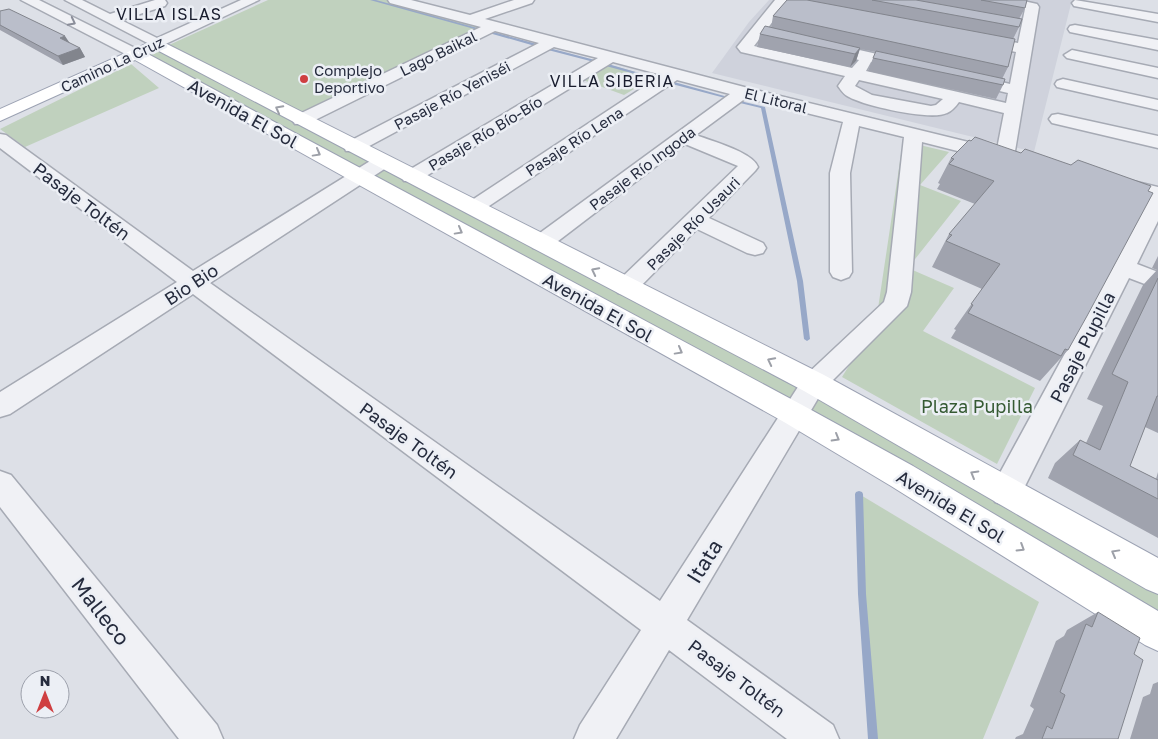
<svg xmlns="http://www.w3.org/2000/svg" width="1158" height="739" viewBox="0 0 1158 739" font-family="'Golos Text',sans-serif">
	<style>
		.built { fill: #cfd2dc }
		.green { fill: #c0d1be }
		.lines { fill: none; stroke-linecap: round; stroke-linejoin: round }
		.stream { fill: #97a8c8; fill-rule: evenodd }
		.minor-casing { stroke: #a6aab4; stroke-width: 3 }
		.major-casing { stroke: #9ca2b3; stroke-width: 2 }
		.minor { fill: #f0f1f5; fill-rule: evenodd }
		.major { fill: #fff; fill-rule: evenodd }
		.wall { fill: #a0a3ae }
		.shaded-wall { fill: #82858d }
		.building { fill: #babeca; stroke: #82858d }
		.oneway { stroke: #8b8e9a }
		.oneway2 { stroke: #9da0a8 }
		.poi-dot { fill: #cf3f41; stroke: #eceff5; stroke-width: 2 }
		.labels { text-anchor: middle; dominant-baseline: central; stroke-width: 5; stroke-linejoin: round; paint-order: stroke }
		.far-street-label { font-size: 15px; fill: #262c3e; stroke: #eceff5 }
		.far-poi-label { font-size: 15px; fill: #262c3e; stroke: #eceff5; text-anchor: start }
		.far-neighbourhood-label { font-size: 16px; letter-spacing: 1px; fill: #191d2e; stroke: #eceff5 }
		.street-label { font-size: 18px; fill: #262c3e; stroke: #eceff5 }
		.park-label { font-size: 18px; fill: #355a33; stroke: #eceff5 }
		.near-street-label { font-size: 21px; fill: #262c3e; stroke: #eceff5 }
	</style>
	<rect width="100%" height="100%" fill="#dde0e7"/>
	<path class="built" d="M769 0H1072L1034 152 712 73 749 22Z"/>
	<path class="green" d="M268 0H386L486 25 301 114 169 45Z
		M156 50 406 179 1158 578V620L144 55Z
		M131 64 159 88 25 147 0 129Z
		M610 65 654 77 624 95 583 80Z
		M903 141 949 152 920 185 961 201 908 268 954 288 923 331 1035 388 997 464 842 377 876 322Z
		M859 494 1039 602 983 739H873L862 594Z"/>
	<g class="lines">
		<path class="stream" d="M370 0H376L481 29 478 30Z
			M490 31 537 44 538 45 535 46 489 33 488 32Z
			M549 48 595 60 596 61 594 62 548 50V48Z
			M606 64H608L660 79 657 80 606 66Z
			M672 82H674L728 97 725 98 672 84Z
			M740 101 765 107 803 281 810 339 807 341 804 339 797 281 761 108 740 103Z
			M859 491 862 492 863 494 866 594 878 739H868L858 594 855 494 856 492Z"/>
		<defs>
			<path id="minor" d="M21 0H39L141 51 144 54 141 57H131Z
				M65 0H82L110 14 155 0H165L167 3 165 6 121 20 157 38 241 0H259L157 48Z
				M388 0H411L470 15 514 0H534L532 3 485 19 748 88 997 149 1004 113 959 102C956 106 952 111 947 113 931 121 865 106 849 97 844 95 841 90 838 86L845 76 741 52 737 47 775 0H798L825 6 827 9 820 13 784 7 754 46 852 68 859 60 819 50 816 47 824 42 908 61 916 66 914 69 908 71 871 62 866 71 1006 103 1008 93 962 82 960 79 968 74 1010 84 1016 52 973 43 971 40 978 36 1018 43 1025 9 995 3 993 0H1019L1037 4 1039 7 1014 157 1012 161 1005 163 922 142 911 292 907 306 823 390 687 620 833 725 839 739H787L669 650 616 739H574L580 725 641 630 193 294 10 414 0 417V392L177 282 0 148V134L6 135 193 271 375 158H389L392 162 389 166 210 283 660 601 805 376 884 302 887 292 904 137 859 126 850 173 852 272 849 277 841 280 833 277 830 272V173L843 122 746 98 696 135C711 141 753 152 758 167L755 171 709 218 763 243 766 248 763 253 755 255 747 253 697 229 634 293 626 295 618 293 614 287 618 281 738 166 685 144 549 248 541 250 533 248 530 243 533 238 730 94 677 80 480 212 473 214 466 212 463 208 466 204 662 75 613 62 418 181H404L401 177 404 173 598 58 554 47 360 151H346L344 147 346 143 539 43 495 31 307 124H295L292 120 295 116 481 27 390 3ZM859 80 943 99 936 105 931 106 872 95 855 86Z
				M1075 0 1158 14V22L1074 6 1072 3Z
				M1075 25 1158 40V50L1070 32 1068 29 1070 26Z
				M1072 50 1158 68V78L1067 58 1064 55Z
				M1063 79 1158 100V110L1057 87 1055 84 1057 81Z
				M1058 114 1158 136V148L1052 123 1049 119 1052 115Z
				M1112 176 1158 187V221L1137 264 1158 272V289L1129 278 1017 502 1006 506 995 502 991 492 995 482 1150 197 1105 186 1102 182 1105 178Z
				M0 471 11 475 217 725 223 739H179L0 507Z"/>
			<path id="major" d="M157 39 824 375 1158 558V594L1146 589 804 391 157 50 148 54 804 406 913 466 1158 611V651L1145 645 891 486 784 422 135 60 0 121V109Z"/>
		</defs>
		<use href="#minor" class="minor-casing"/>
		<use href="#major" class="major-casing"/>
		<use href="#minor" class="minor"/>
		<use href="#major" class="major"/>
	</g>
	<path class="wall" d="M787 0H1027L1025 8 1019 19V27L1013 39 1008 67 1002 79 1003 85 996 99 868 71 873 58 876 52 860 49 856 61 850 67 757 47 760 34 771 28 773 16Z
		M0 11 80 48 85 57 63 65 0 30Z
		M975 137 1068 350 1040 381 951 338 956 330 954 329 982 289 932 267 949 234 975 204 937 189 940 184 938 183 951 158 971 141Z
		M1158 256V433L1145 427 1130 466 1156 479 1158 472V538L1048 478 1055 463 1080 440 1086 443 1103 406 1087 399 1143 285 1157 270 1152 268Z
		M1098 612 1134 654 1118 739H1015L1016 737 1023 734 1034 709 1030 706 1056 641 1064 636 1067 630Z
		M1158 682V739H1130L1143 697 1150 694 1153 684Z"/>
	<path class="shaded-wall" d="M65 36 71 45 60 38Z
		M80 48 85 57 63 65 58 56Z
		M860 48 856 61 850 67 855 54Z"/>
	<path class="building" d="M787 0H807L1015 39 1008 67 773 16Z
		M872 0H916L1022 19 1019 27Z
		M981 0H1027L1025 8Z
		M9 9 65 36 60 38 80 48 58 56 0 25V11Z
		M765 26 860 48 855 54 760 34Z
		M876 51 1005 79 1003 85 873 58Z
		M975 137 1021 153 1025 149 1071 165 1078 160 1151 186 1148 191 1153 193 1087 316 1068 350 1065 349 1061 356 968 313 973 305 971 304 1000 264 946 241 952 235 949 234 994 181 949 164 954 159 951 158 969 140 971 141Z
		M1158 278V396H1157L1130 466 1158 480V499L1073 455 1080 440 1100 450 1128 382 1112 374Z
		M1098 612 1140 638 1134 654 1143 660 1118 739H1042L1047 726 1052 729 1065 695 1060 692 1086 624 1092 627Z"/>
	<defs><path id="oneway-chevron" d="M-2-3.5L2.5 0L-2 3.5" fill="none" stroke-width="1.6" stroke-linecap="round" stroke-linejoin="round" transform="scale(1.25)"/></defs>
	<use class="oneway" href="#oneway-chevron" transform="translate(72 22) rotate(27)"/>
	<g class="oneway2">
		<use href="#oneway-chevron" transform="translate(279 109) rotate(-152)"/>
		<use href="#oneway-chevron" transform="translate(317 153) rotate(29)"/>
		<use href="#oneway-chevron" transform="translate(459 231) rotate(29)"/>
		<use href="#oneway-chevron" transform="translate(595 271) rotate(-153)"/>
		<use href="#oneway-chevron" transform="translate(679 351) rotate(29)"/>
		<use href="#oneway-chevron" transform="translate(771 361) rotate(-153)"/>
		<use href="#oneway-chevron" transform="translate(836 438) rotate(30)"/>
		<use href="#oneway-chevron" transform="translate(974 474) rotate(-150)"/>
		<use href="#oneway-chevron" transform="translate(1021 548) rotate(32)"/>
		<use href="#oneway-chevron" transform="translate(1115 553) rotate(-151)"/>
	</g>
	<circle class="poi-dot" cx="304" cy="79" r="5"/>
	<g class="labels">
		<g class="far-street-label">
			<text transform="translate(438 53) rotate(-26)">Lago Baikal</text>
			<text transform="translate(112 64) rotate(-25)">Camino La Cruz</text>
			<text transform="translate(452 95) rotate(-28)">Pasaje Río Yeniséi</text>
			<text transform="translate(776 100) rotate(14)">El Litoral</text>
			<text transform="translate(485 133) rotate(-31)">Pasaje Río Bío-Bío</text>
			<text transform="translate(574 141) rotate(-33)">Pasaje Río Lena</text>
			<text transform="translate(642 168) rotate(-37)">Pasaje Río Ingoda</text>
			<text transform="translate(693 223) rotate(-45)">Pasaje Río Usauri</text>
		</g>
		<g class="far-poi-label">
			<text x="314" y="70">Complejo<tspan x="314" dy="17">Deportivo</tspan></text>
		</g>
		<g class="far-neighbourhood-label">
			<text x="169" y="14">VILLA ISLAS</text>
			<text x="612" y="81">VILLA SIBERIA</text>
		</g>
		<g class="street-label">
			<text transform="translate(243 113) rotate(29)">Avenida El Sol</text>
			<text transform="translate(82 201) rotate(37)">Pasaje Toltén</text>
			<text transform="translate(191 284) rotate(-33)">Bio Bio</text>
			<text transform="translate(598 307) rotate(29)">Avenida El Sol</text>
			<text transform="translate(1082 347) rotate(-63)">Pasaje Pupilla</text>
			<text transform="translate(409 440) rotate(36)">Pasaje Toltén</text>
			<text transform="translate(951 506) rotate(31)">Avenida El Sol</text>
			<text transform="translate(737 678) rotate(37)">Pasaje Toltén</text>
		</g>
		<g class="park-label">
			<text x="977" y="406">Plaza Pupilla</text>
		</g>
		<g class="near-street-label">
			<text transform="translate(704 561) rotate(-58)">Itata</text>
			<text transform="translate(101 611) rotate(52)">Malleco</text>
		</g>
	</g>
	<g transform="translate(45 694)"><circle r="24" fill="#eceff5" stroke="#9da1ac"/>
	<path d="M0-4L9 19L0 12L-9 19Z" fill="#cf3f41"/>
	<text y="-8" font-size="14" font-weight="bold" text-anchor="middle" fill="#262c3e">N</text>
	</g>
</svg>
